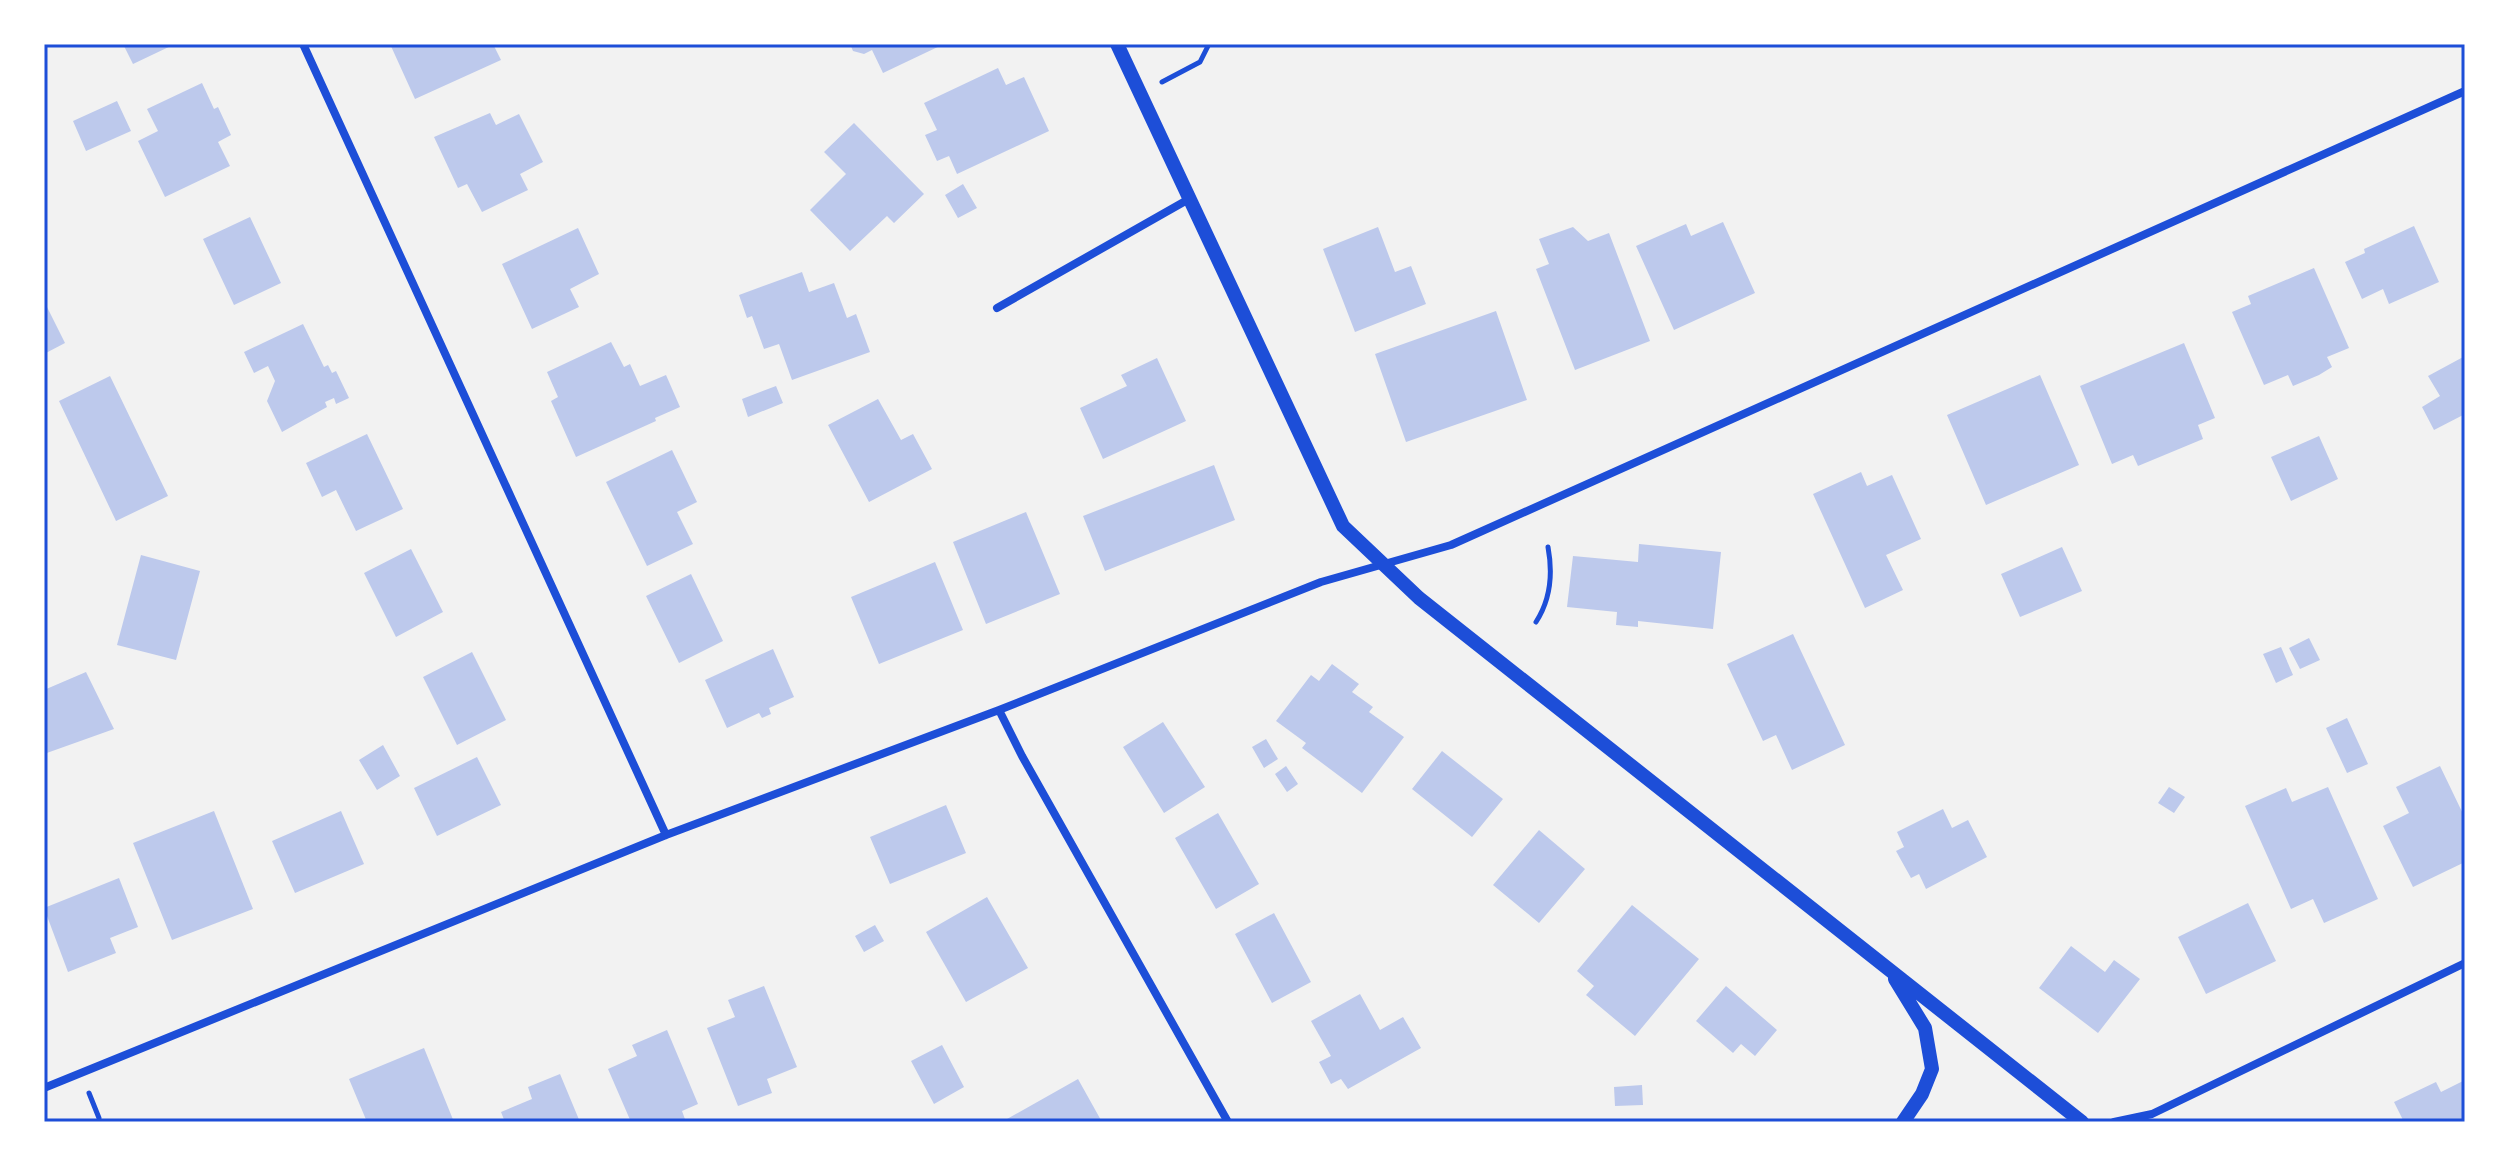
<svg xmlns="http://www.w3.org/2000/svg" width="2509" height="1166" viewBox="0 0 2509 1166" font-family="'DejaVu Sans',sans-serif">
	<style>
		.building { fill: #bdc9ec }
		.lines { fill: none; stroke-linecap: round; stroke-linejoin: round }
		.path { stroke: #1d4ed8; stroke-width: 5 }
		.minor { stroke: #1d4ed8; stroke-width: 8 }
		.tertiary { stroke: #1d4ed8; stroke-width: 14 }
		.neatline { fill: none; stroke: #1d4ed8; stroke-width: 3 }
	</style>
	<rect width="100%" height="100%" fill="#f2f2f2"/>
	<path class="building" d="M123 44H175L133 64Z
		M390 44H493L501 60 415 99Z
		M850 44H944L883 73 872 50 864 54 853 51Z
		M998 68 1006 85 1024 77 1049 131 957 174 949 156 937 161 925 135 937 130 924 103Z
		M202 83 214 109 218 107 231 135 218 142 230 166 165 197 138 141 158 131 147 109Z
		M117 101 131 131 86 151 73 121Z
		M490 113 496 125 519 114 543 162 520 174 528 190 482 212 467 184 458 188 434 137Z
		M854 123 924 194 894 223 887 216 850 251 810 210 846 174 824 152Z
		M963 184 977 208 958 218 945 195Z
		M250 217 281 283 234 305 203 239Z
		M1723 222 1755 293 1674 330 1636 246 1686 224 1691 236Z
		M2414 226 2439 282 2389 304 2383 289 2362 299 2345 262 2365 253 2364 249Z
		M1378 227 1395 272 1411 266 1426 304 1355 332 1323 249Z
		M1573 227 1588 241 1609 233 1650 341 1575 370 1536 269 1549 264 1539 239Z
		M578 228 599 274 570 289 579 307 532 329 502 264Z
		M2314 268 2349 348 2327 357 2332 367 2319 375 2293 386 2288 375 2264 385 2232 312 2251 304 2248 296Z
		M802 272 809 292 834 283 847 318 856 314 870 352 792 380 779 344 764 349 752 316 747 318 739 295Z
		M44 301 65 343 44 354Z
		M1496 311 1527 400 1406 442 1375 354Z
		M303 324 324 367 328 365 332 373 336 371 349 398 336 404 334 398 325 402 327 407 282 432 267 401 275 381 268 366 254 373 244 352Z
		M611 342 624 367 630 364 640 386 666 375 680 407 655 418 656 421 576 457 551 401 558 397 547 372Z
		M2184 343 2215 418 2198 425 2203 439 2138 466 2133 455 2112 464 2080 386Z
		M2465 356V414L2434 430 2422 407 2440 396 2428 376Z
		M1157 358 1186 421 1103 459 1080 408 1127 386 1121 375Z
		M2040 375 2079 465 1986 505 1947 415Z
		M110 376 168 496 116 521 59 401Z
		M776 386 783 403 748 417 742 399Z
		M878 399 901 440 913 434 932 469 869 502 828 425Z
		M367 434 403 509 356 531 336 490 322 497 306 463Z
		M2319 436 2338 479 2291 501 2271 457Z
		M672 450 697 502 677 512 693 544 647 566 606 482Z
		M1214 465 1235 520 1105 571 1083 516Z
		M1861 472 1867 486 1892 475 1921 539 1886 555 1903 590 1865 608 1813 494Z
		M1026 512 1060 594 986 624 953 542Z
		M1639 544 1721 552 1713 629 1638 621V627L1616 625 1617 612 1567 607 1573 556 1638 562Z
		M2062 547 2082 591 2020 617 2001 574Z
		M411 549 443 612 396 637 364 573Z
		M141 555 200 571 176 660 117 645Z
		M935 562 963 630 879 664 851 597Z
		M691 574 723 641 679 663 646 596Z
		M1793 634 1845 745 1792 770 1776 735 1763 741 1727 664Z
		M2309 638 2320 660 2300 669 2289 648Z
		M2281 647 2293 675 2276 683 2263 654Z
		M773 649 794 697 769 708 771 714 762 718 759 713 727 728 705 680Z
		M472 652 506 720 457 745 423 677Z
		M1332 664 1359 684 1352 692 1373 707 1369 712 1404 737 1362 793 1302 748 1306 743 1276 721 1311 675 1319 681Z
		M86 672 114 729 44 754V690Z
		M2347 718 2368 764 2347 773 2326 728Z
		M1163 722 1205 787 1164 813 1123 747Z
		M1266 739 1278 759 1264 768 1252 747Z
		M383 745 400 776 377 790 359 760Z
		M1442 751 1503 799 1472 837 1412 789Z
		M477 757 501 805 437 836 414 788Z
		M1286 766 1298 784 1287 792 1275 774Z
		M2440 766 2465 818V862L2413 887 2383 826 2409 813 2396 787Z
		M2169 787 2185 797 2174 813 2158 803Z
		M2328 787 2378 899 2324 923 2313 899 2291 909 2245 806 2286 788 2292 802Z
		M946 805 966 853 890 884 870 837Z
		M1943 809 1952 828 1968 820 1987 857 1926 889 1919 874 1911 878 1896 851 1904 847 1897 832Z
		M214 811 253 909 172 940 133 843Z
		M341 811 364 864 295 893 272 841Z
		M1218 813 1259 884 1216 909 1175 838Z
		M1539 830 1585 869 1539 923 1493 885Z
		M119 878 138 927 110 938 116 953 68 972 44 908Z
		M987 897 1028 968 966 1002 926 932Z
		M2248 903 2276 961 2206 994 2178 937Z
		M1632 905 1699 959 1635 1036 1586 995 1594 986 1577 971Z
		M1274 913 1311 982 1272 1003 1235 934Z
		M875 925 884 941 864 952 855 936Z
		M2071 946 2105 972 2114 960 2140 979 2098 1033 2039 988Z
		M764 986 797 1067 767 1079 772 1093 738 1106 707 1028 735 1017 728 1000Z
		M1726 986 1777 1030 1755 1056 1741 1044 1733 1053 1696 1021Z
		M1360 994 1380 1030 1403 1017 1421 1048 1348 1089 1341 1079 1331 1084 1319 1062 1331 1056 1311 1021Z
		M667 1030 698 1104 682 1111 686 1122H631L608 1069 637 1056 632 1045Z
		M942 1045 964 1087 934 1104 911 1061Z
		M424 1048 454 1122H367L349 1079Z
		M560 1074 580 1122H505L501 1112 532 1099 528 1087Z
		M1078 1079 1102 1122H1009L1007 1119Z
		M2465 1080V1122H2404L2394 1102 2436 1082 2441 1092Z
		M1642 1085 1643 1105 1615 1106 1614 1087Z"/>
	<g class="lines">
		<path class="path" d="M1162 82 1200 62 1209 44
			M1536 622C1551 599 1553 574 1548 547
			M89 1093 99 1118"/>
		<path class="minor" d="M303 44 666 835
			M997 308 1189 199
			M999 710 1022 756 1228 1122
			M44 1088 666 835 999 710 1321 582 1451 545 2465 91
			M2114 1122 2152 1114 2465 963"/>
		<path class="tertiary" d="M1117 44 1343 526 1419 598 2082 1122
			M1895 979 1925 1028 1932 1069 1922 1094 1903 1122"/>
	</g>
	<rect width="2509" height="1166" fill="none" stroke="#ffffff" stroke-width="92"/>
	<rect x="46" y="46" width="2417" height="1074" class="neatline"/>
</svg>
